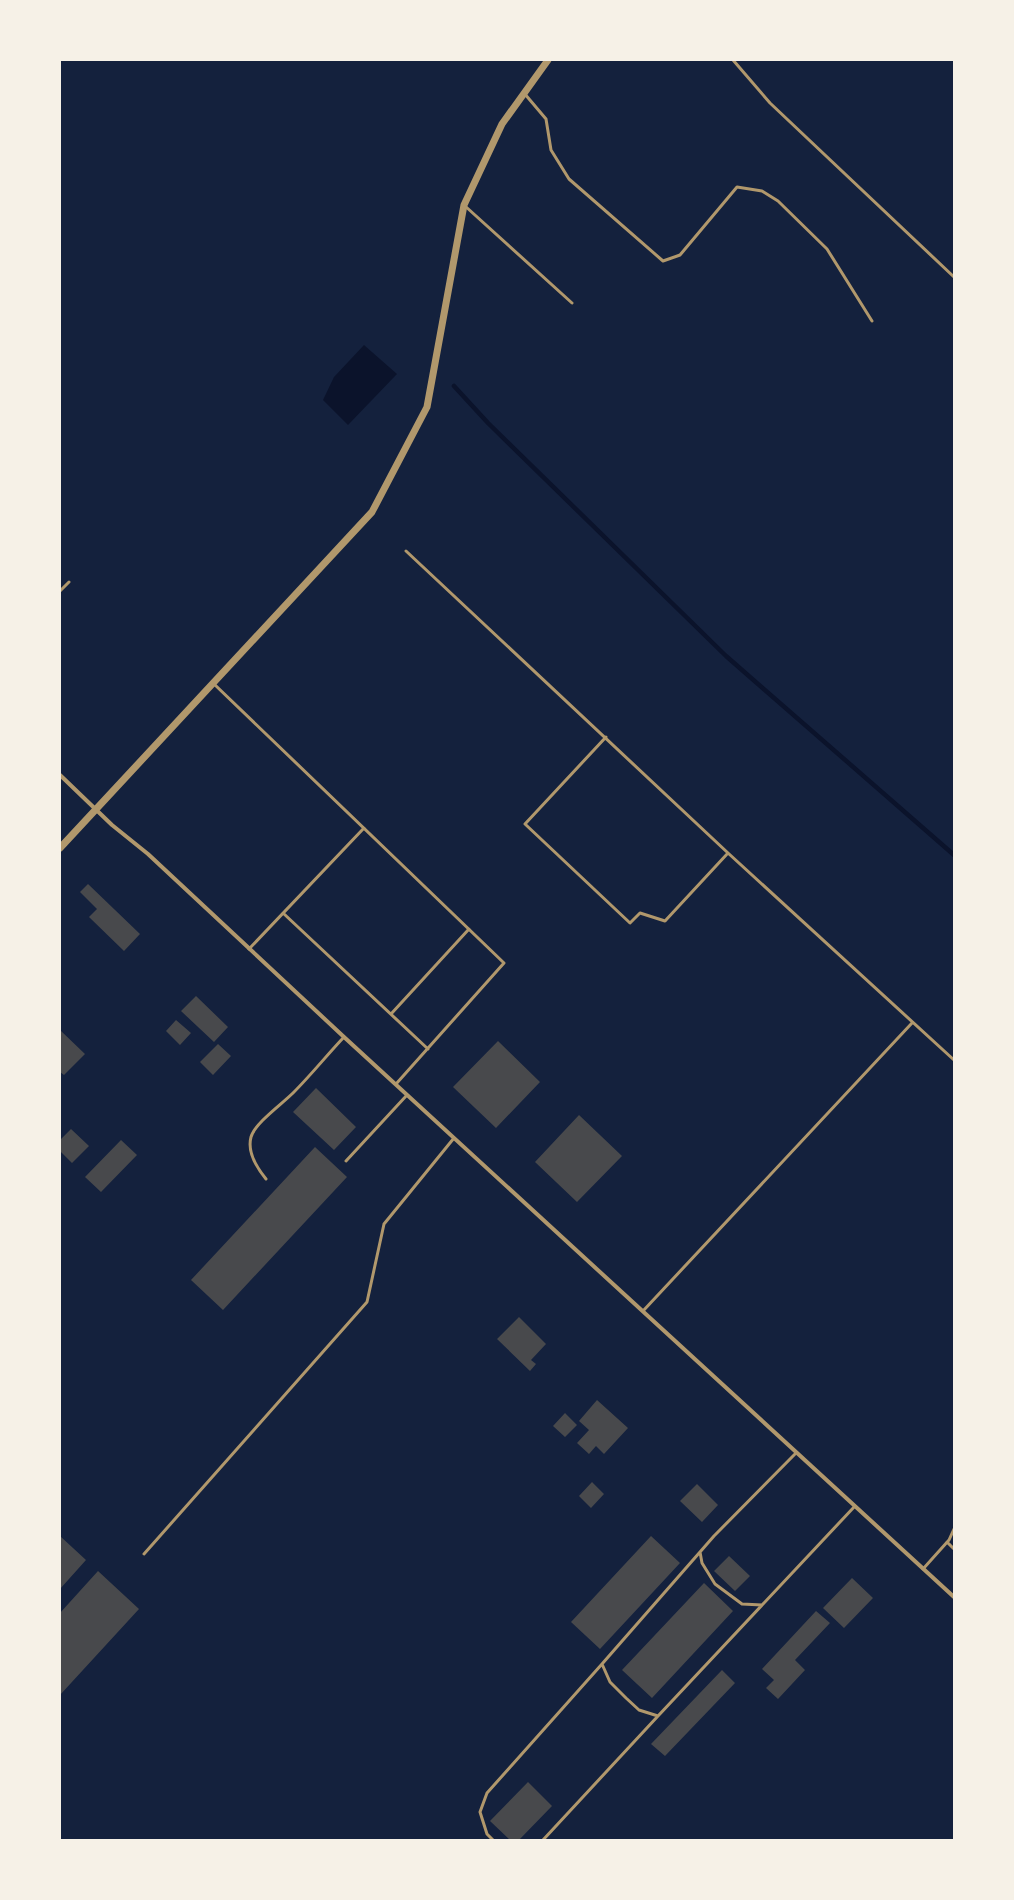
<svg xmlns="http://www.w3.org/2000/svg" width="1014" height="1900" viewBox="0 0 1014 1900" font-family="Helvetica,sans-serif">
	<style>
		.water { fill: #0b132b }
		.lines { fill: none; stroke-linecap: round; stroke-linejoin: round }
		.stream { stroke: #0b132b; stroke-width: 4.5 }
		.building { fill: #48494c }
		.service { stroke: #b1986c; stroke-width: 3 }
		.minor { stroke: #b1986c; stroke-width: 4 }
		.tertiary { stroke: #b1986c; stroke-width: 7 }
	</style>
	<rect width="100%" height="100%" fill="#14213d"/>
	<path class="water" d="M364 345 397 374 348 425 323 400 334 377Z"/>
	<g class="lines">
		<path class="stream" d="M454 386 488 423 726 656 954 855"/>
	</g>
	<path class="building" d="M88 884 140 934 124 951 89 917 97 909 80 892Z
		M196 996 228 1027 214 1042 181 1011Z
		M176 1020 191 1033 180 1045 166 1031Z
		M60 1030 85 1054 64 1075 60 1072Z
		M498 1041 540 1082 496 1128 453 1087Z
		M218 1044 231 1056 213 1075 200 1062Z
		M316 1088 356 1127 334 1150 293 1112Z
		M579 1115 622 1156 577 1202 535 1162Z
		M71 1129 89 1146 72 1163 60 1151V1140Z
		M121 1140 137 1155 101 1192 85 1177Z
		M315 1147 347 1177 223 1310 191 1280Z
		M519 1317 546 1344 531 1360 536 1364 530 1371 497 1339Z
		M597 1400 628 1428 604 1454 596 1446 589 1454 577 1443 589 1430 579 1421Z
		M565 1413 577 1425 565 1437 553 1426Z
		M592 1482 604 1494 591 1508 579 1496Z
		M697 1484 718 1505 702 1522 680 1501Z
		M60 1536 86 1560 60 1589Z
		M651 1536 680 1563 600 1649 571 1622Z
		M729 1556 750 1576 735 1591 714 1571Z
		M98 1571 139 1609 60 1695V1613Z
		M852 1578 873 1598 844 1628 823 1608Z
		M704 1583 733 1611 652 1698 622 1670Z
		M816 1611 830 1623 795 1660 805 1670 778 1699 766 1688 774 1680 762 1669Z
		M722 1670 735 1683 665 1756 651 1744Z
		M528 1782 552 1806 519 1840H510L490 1821Z"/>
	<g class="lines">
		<path class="service" d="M733 60 770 103 954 277
			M524 93 546 119 551 150 569 179 663 261 680 255 737 187 762 191 778 201 827 249 872 321
			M465 206 572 303
			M406 551 728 853 954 1060
			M60 591 69 582
			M214 684 504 963 396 1084
			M606 737 525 824 630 923 640 913 665 921 728 853
			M283 913 428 1049
			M249 949 364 828
			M391 1014 469 929
			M346 1161 407 1095
			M266 1179C257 1168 247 1152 251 1137 255 1123 282 1104 293 1093 311 1075 327 1055 344 1037
			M643 1311 912 1023
			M796 1453 714 1536 602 1664 610 1682 626 1698 639 1710 658 1716 855 1506
			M947 1542 954 1549
			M700 1552 702 1563 715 1584 742 1604 762 1605
			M144 1554 367 1302 384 1224 454 1138
			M923 1569 949 1540 954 1529
			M493 1840 487 1834 480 1812 487 1793 602 1664
			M543 1840 658 1716"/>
		<path class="minor" d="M60 775 112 825 148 854 344 1037 954 1597"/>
		<path class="tertiary" d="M60 848 372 512 427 407 464 205 502 124 548 60"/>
	</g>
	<rect width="1014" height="1900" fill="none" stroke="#f6f1e7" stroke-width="122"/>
</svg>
